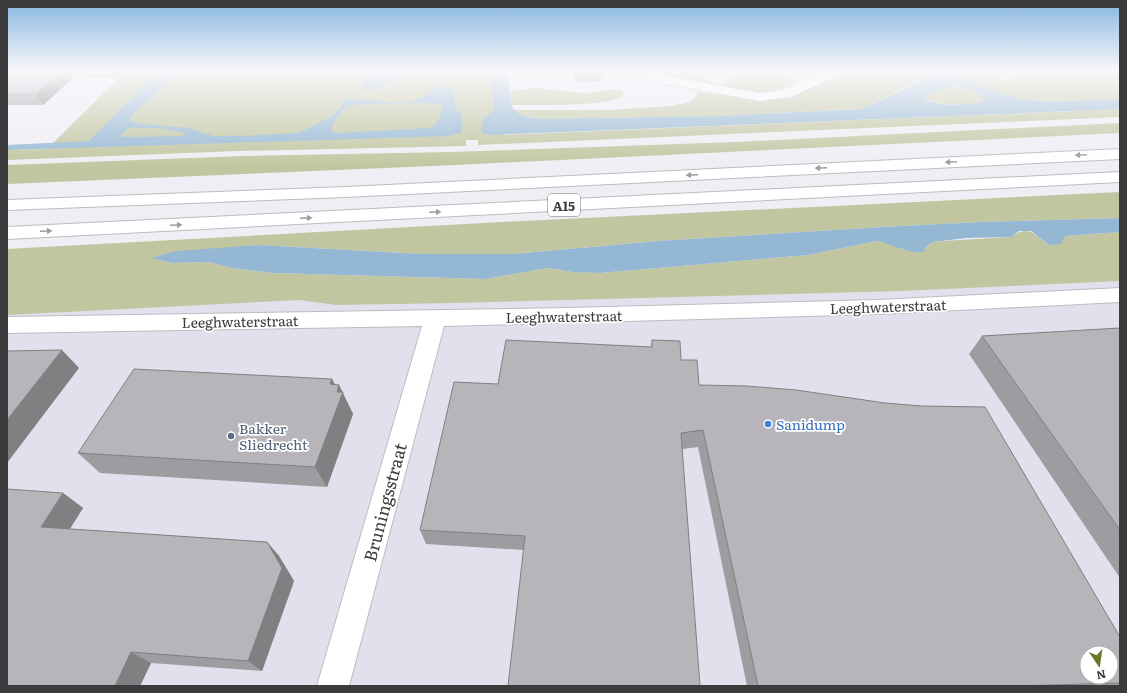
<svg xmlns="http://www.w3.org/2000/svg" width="1127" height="693" viewBox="0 0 1127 693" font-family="Literata,serif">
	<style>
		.built { fill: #e3dfed; fill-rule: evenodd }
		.green { fill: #c1c6a0 }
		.water { fill: #94b7d3; fill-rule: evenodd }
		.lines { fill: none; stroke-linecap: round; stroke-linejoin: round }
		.minor-casing { stroke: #bdbbc1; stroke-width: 2 }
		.motorway-casing { stroke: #bdbbc1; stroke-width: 2 }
		.minor { fill: #fff; fill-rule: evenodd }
		.motorway { fill: #fff; fill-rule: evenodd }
		.wall { fill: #9e9ca0 }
		.shaded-wall { fill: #817f82 }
		.building { fill: #b8b5ba; stroke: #817f82; fill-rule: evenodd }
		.oneway { fill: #9d9d9e }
		.shop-dot { fill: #3f7fe0; stroke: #fff; stroke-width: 1.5 }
		.service-dot { fill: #5c6f8a; stroke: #fff; stroke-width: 1.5 }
		.labels { text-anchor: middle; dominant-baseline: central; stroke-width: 3.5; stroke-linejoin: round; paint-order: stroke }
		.shield { fill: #fff; stroke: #767677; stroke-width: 1 }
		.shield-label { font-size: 13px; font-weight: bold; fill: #3b3b3d }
		.street-label { font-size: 14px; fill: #3b3b3d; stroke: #fff }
		.shop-label { font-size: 14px; fill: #366cbe; stroke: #fff; text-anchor: start }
		.service-label { font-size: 14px; fill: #4e5e75; stroke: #fff; text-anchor: start }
		.near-street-label { font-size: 17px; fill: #3b3b3d; stroke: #fff }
	</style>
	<rect width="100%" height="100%" fill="#efeef4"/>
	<path class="built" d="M1120 261V686H7V303ZM1087 653H1111V677H1087Z"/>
	<path class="green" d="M106 70H495L504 135 1120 109V117L478 145V140H466V146L238 151 7 160V150L47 149 119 78H78Z
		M651 70H689L719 86 720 84 754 70H770L799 81C787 86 776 91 763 92 748 93 662 78 651 70Z
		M835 70H996L998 71 992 75 1007 80 1024 70H1104L1120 76V99L1045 102 1022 99 1004 95 958 77 924 78 862 109 718 116 539 119 522 116 513 110H609L671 106 690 102 699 92 763 100 836 72Z
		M951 86C962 86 980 89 985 100L982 102C962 105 944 106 925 100L926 95Z
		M534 88 585 93 616 89 621 90 624 95C613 107 531 105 511 105L510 91Z
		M1120 123V133L455 165 7 184V165L243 156 452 152 736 142Z
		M1120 192V218L980 222 883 227 658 241 513 254H422L259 245 152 258 172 263 209 262 232 268 273 273 485 279 548 268 572 272 600 273 808 255 877 241 888 243 904 250 925 248 932 242 942 241 1011 237C1029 224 1034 235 1049 245L1065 236 1120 232V281L900 291 454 303 336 305 299 300 7 315V249L502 222Z"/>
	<path class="water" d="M163 70H181L131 116 129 121 142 124 189 128 214 136H239L299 133 332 116 348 98C369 99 399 107 419 99 429 94 436 82 449 87 459 91 454 97 455 105 456 110 458 111 461 115 464 120 462 127 461 133L449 136 416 137 7 150V145L89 141 126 103ZM436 103 442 105C442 114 438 124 430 128L335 133 331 131 333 123 346 107 364 104ZM128 128H159L186 133 181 136 126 137 120 136Z
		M361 70H395L403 74 409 73 410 76 388 82 373 91H364L362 84 365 73Z
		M487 70H507L511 105C516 116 527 117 539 119L718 116 862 109 935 74 958 77 1004 95 1022 99 1045 102 1120 99V109L491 135 485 134 481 131C482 120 483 116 494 112L492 89ZM951 86C962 86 980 89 984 100L982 102C962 105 944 107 925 100L926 95Z
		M1120 218V232L1065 236 1061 244 1049 245 1031 231H1019L1011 237 967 238 932 242 925 248 924 252C907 254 893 244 877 241L808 255 600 273 572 272 548 268 485 279 273 273 232 268 209 262 172 263 151 258 176 251 259 245 422 254H513L658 241 883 227 980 222Z"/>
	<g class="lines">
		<defs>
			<path id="minor" d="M7 70H92L90 73C64 79 34 76 7 76Z
				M634 70H652L665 76 760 93 783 90 827 70H845L843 73 791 97 760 101 661 83 636 73Z
				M999 70H1014L1012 73H1001Z
				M1112 70H1120V74L1114 73Z
				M1120 288V302L878 314 444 326 349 686H317L422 326 7 333V317L569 308 878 300Z"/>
			<path id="motorway" d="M1120 149V159L346 197 7 210V200L346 187Z
				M1120 172V182L7 239V227Z"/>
		</defs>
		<use href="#minor" class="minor-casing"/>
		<use href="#motorway" class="motorway-casing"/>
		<use href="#minor" class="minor"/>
		<use href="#motorway" class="motorway"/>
	</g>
	<path class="wall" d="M7 70 74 77 43 105H7Z
		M571 70H604L603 81 575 82Z
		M1120 328V578L969 354 982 336Z
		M652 340 681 360 699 385 1120 637V686H747L698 447 683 449 524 550 426 544 420 530 498 384 651 347Z
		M332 379 335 384 339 385 353 414 327 487 100 473 78 453Z
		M63 493 83 508 70 529 267 542 279 556 294 581 262 671 151 663 140 686H7Z"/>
	<path class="shaded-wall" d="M64 70H70L74 77 43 105 36 94Z
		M62 350 79 368 7 463V420Z
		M332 379 337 390 339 385 353 414 327 487 315 467 330 384Z
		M63 493 83 508 62 541 41 527Z
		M267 542 279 556 294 581 262 671 248 661Z
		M131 652 151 663 140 686H115Z"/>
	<path class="building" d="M7 70H64L36 94H7Z
		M575 70H596L576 71Z
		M1120 328V530L982 336Z
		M506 340 652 347V340L680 341 681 360H697L699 385 747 386 796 390 885 403 922 406 985 407 1120 637V683L1017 686H758L703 430 681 433 700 686H508L525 536 420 530 454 382 498 384ZM1087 653H1111V677H1087Z
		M62 350 7 420V351Z
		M134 369 332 379 330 384 339 385 337 392H343L315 467 78 453Z
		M7 489 63 493 41 527 267 542 282 568 248 661 131 652 115 686H7Z"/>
	<defs><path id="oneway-solid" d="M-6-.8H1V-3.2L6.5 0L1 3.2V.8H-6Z"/></defs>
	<g class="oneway">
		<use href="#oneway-solid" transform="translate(1081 155) rotate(177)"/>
		<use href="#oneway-solid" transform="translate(951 162) rotate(177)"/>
		<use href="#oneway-solid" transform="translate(821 168) rotate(177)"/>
		<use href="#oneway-solid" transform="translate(692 175) rotate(177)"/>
		<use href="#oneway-solid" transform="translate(435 212) rotate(-3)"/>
		<use href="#oneway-solid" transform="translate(306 218) rotate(-3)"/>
		<use href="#oneway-solid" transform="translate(176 225) rotate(-3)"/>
		<use href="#oneway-solid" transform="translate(46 231) rotate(-3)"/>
	</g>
	<linearGradient id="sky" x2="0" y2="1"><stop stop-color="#86b5e0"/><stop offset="0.42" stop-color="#f8f7fa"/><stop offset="1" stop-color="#f8f7fa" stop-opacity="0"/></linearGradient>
	<rect width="1127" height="167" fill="url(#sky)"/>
	<circle class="shop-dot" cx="768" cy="424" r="4"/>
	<circle class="service-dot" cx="231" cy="436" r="4"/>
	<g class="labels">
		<rect class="shield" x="548" y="194" width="32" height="22" rx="3"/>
		<g class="shield-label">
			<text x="564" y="205">A15</text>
		</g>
		<g class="street-label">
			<text transform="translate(888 306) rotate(-2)">Leeghwaterstraat</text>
			<text transform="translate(564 316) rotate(-1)">Leeghwaterstraat</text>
			<text transform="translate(240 321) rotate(-1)">Leeghwaterstraat</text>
		</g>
		<g class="shop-label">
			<text x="776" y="424">Sanidump</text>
		</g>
		<g class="service-label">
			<text x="239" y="428">Bakker<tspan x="239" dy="16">Sliedrecht</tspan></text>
		</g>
		<g class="near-street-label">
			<text transform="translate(384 502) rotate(-75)">Bruningsstraat</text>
		</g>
	</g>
	<rect width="1127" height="693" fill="none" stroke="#3b3b3d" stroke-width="16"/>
	<g transform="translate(1099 665) rotate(167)"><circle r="19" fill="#ffffff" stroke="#b1b1b1"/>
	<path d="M0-3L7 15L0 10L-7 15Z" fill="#697826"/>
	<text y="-6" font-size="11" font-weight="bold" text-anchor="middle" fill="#3b3b3d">N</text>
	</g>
</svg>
